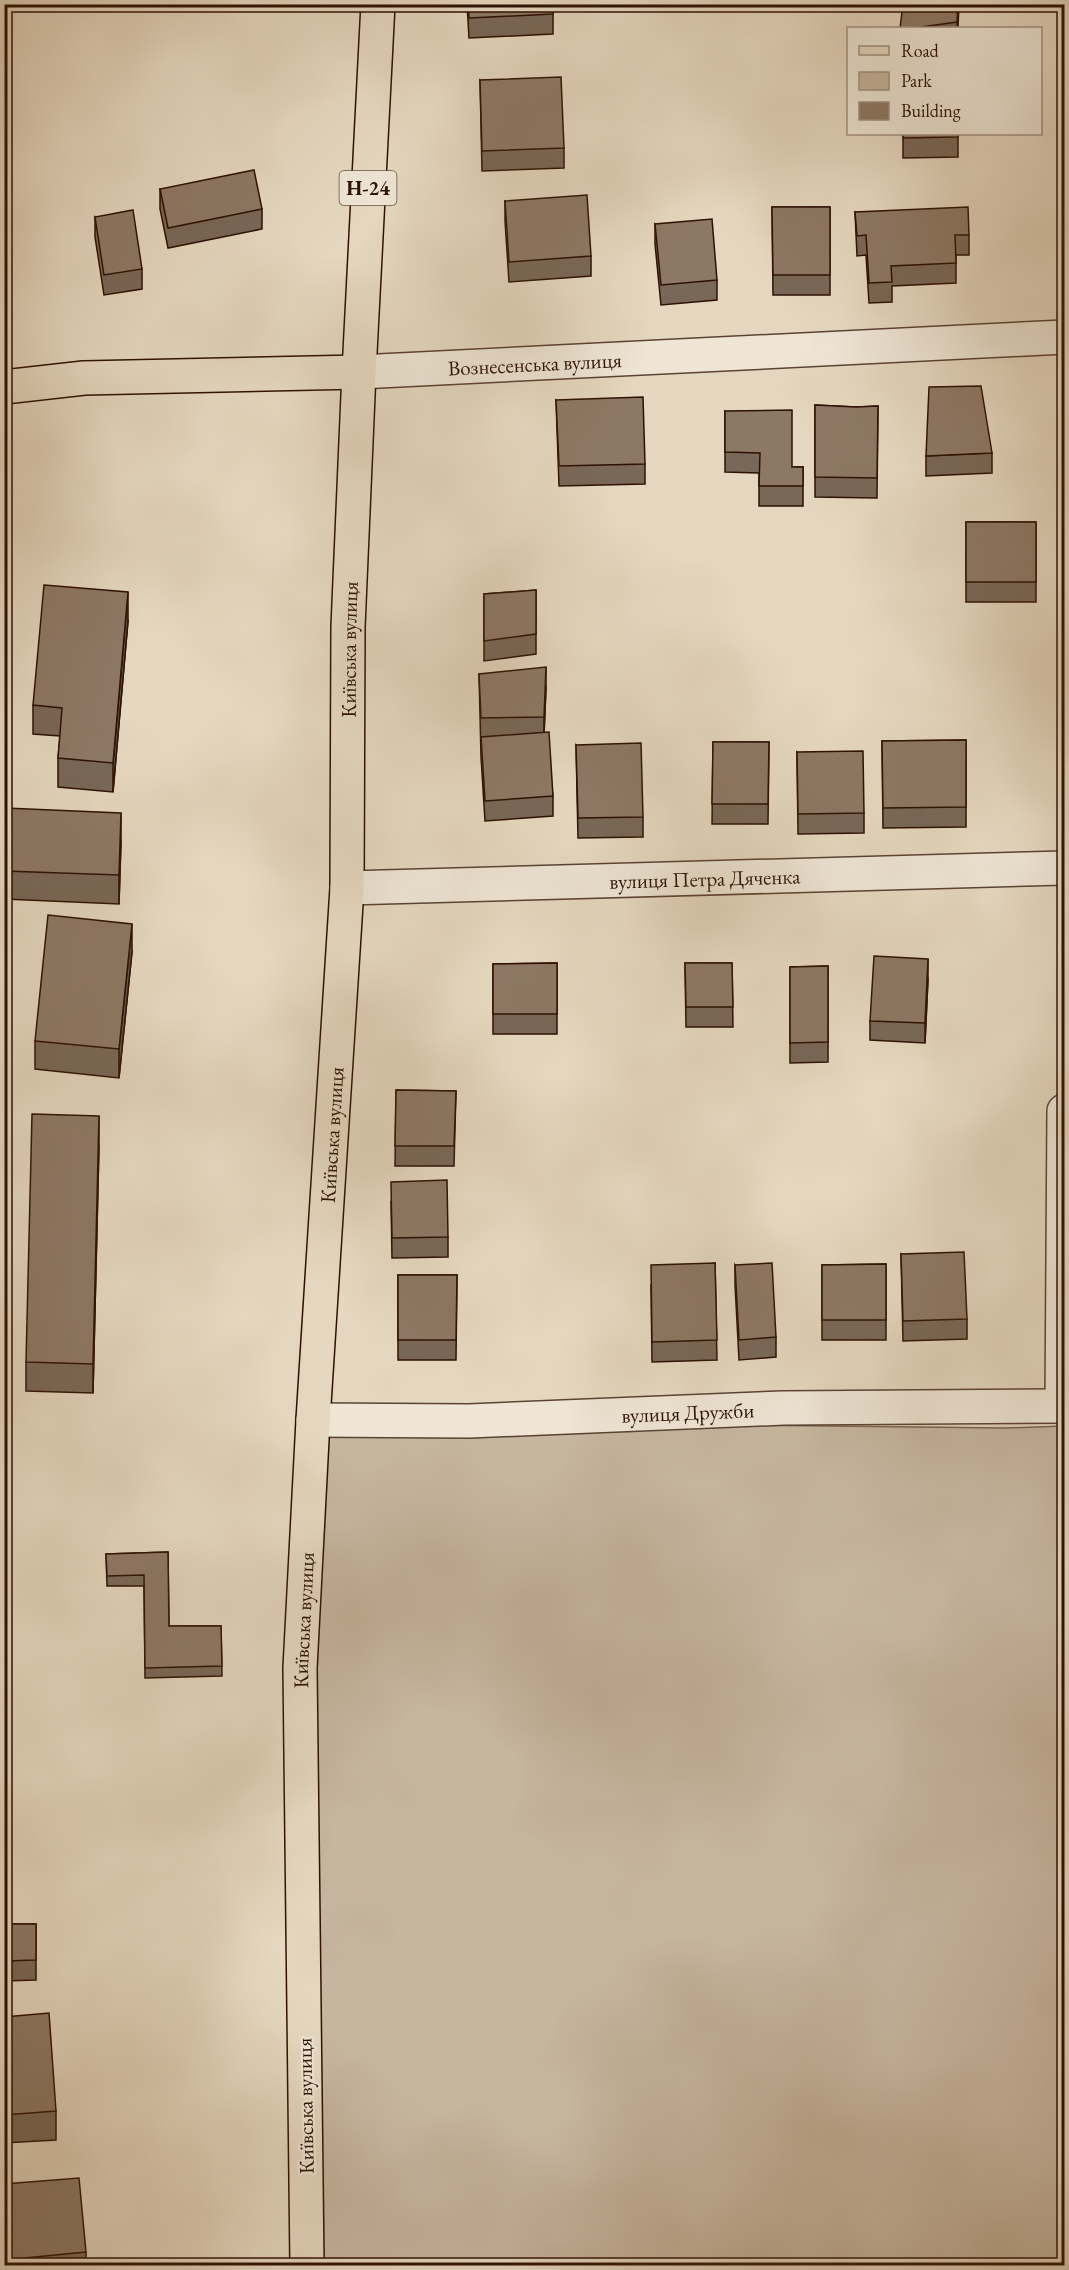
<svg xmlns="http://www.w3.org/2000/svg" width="1069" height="2270" viewBox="0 0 1069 2270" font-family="'EB Garamond',serif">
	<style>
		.green { fill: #c6b59f; stroke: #7a6352; stroke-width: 1.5 }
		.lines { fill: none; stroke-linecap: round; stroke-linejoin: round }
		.minor-casing { stroke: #5c4233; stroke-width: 36 }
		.major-casing { stroke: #2e1104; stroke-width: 36 }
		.minor { stroke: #eee5d5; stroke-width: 33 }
		.major { stroke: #e5d7bf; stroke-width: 33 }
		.wall { fill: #796757; stroke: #2e1104; stroke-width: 1.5 }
		.shaded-wall { fill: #635447; stroke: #2e1104; stroke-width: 1.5 }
		.building { fill: #8d7865; stroke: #2e1104; stroke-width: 1.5 }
		.labels { text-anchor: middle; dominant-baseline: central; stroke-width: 4.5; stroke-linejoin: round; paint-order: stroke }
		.shield { fill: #eee5d5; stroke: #685143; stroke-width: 1.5 }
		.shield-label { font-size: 20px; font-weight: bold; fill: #2e1104 }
		.street-label { font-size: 21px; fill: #2e1104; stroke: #eee5d5 }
	</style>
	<rect width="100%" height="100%" fill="#e5d7bf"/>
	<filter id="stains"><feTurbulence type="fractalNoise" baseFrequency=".00333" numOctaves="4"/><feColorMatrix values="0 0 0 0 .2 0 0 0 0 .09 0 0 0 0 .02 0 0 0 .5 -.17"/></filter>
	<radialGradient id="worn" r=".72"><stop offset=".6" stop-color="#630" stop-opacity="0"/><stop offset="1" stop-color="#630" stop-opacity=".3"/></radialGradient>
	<path class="green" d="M313 1420 1006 1428 1064 1426V2265L307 2266Z"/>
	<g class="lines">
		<defs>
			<g id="minor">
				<path id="s1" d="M359 372 1064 337"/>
				<path id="s2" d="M347 888 1064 868"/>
				<path d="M1062 1406 1064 1111"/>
				<path id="s3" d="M313 1420 469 1421 783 1408 1064 1406"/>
			</g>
			<g id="major">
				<path d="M4 387 84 378 359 372"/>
				<path id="s4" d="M307 2266 300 1668 313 1420 347 888 348 627 359 372 378 4"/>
			</g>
		</defs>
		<use href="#minor" class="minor-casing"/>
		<use href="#major" class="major-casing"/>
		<use href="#minor" class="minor"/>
		<use href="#major" class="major"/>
	</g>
	<path class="wall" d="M467 4H553V34L469 38Z
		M959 4 958 28H900Z
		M480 80 564 148V168L482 171Z
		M903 134H958V157L903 158Z
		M160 189 262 209V229L168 248 160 209Z
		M505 201 591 256V276L509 282 505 221Z
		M772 207H830V295H773Z
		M855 212 969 235V255H956V283L892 286V302L869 303 866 255 857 256Z
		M95 217 142 269V289L104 295 95 237Z
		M655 224 717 280V300L661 305 655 244Z
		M556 400 645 464V484L559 486Z
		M815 405 856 407 878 406 877 498 815 497Z
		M725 411 792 467H803V506H759V473L725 472Z
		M992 453V473L926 476V456Z
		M966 522H1036V602H966Z
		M536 590V654L484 661V594Z
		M128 621 113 792 58 787V758L60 736 33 734V705Z
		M479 674 546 687 544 733 553 796V816L485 821 481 757Z
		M966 740V827L883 828 882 741Z
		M713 742H769L768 824H712Z
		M576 745 643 817V837L578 838Z
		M797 752 864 813V833L798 834Z
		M4 826 121 841 119 904 4 899Z
		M132 952 119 1078 35 1069V1041Z
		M557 963V1034H493V964Z
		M685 963H732L733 1027H686Z
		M828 966V1062L790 1063V967Z
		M928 979 925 1043 870 1040V1021Z
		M396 1090 456 1091 454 1166H395Z
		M99 1145 93 1393 26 1391V1362Z
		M391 1202 448 1237V1257L392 1258Z
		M901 1254 967 1319V1339L903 1341Z
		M715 1263 717 1360 652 1362 651 1285Z
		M886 1264V1340H822V1265Z
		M735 1265 776 1337V1357L739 1360 735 1285Z
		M398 1275H457L456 1360H398Z
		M168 1552 169 1626H221L222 1676 145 1678 144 1586H107L106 1554Z
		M4 1924H36V1980L4 1981Z
		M4 2017 56 2111V2140L4 2143Z
		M4 2184 86 2252V2265H4Z"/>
	<path class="shaded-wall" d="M958 4H959L957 28Z
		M128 592V621L113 792V763Z
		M546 667V687L544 737V717Z
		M121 813V841L119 904V875Z
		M132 924V952L119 1078V1049Z
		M928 959V979L925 1043V1023Z
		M99 1116V1145L93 1393V1364Z"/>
	<path class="building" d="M468 4H553V14L469 18Z
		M903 4H958L957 22 914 28H900Z
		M561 77 564 148 482 151 480 80Z
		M903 134H958V137L903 138Z
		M254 170 262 209 168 228 160 189Z
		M587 195 591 256 509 262 505 201Z
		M772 207H830V275H773Z
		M968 207 969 235H955L956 263 891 266 892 282 869 283 866 235 857 236 855 212Z
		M133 210 142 269 104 275 95 217Z
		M712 219 717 280 661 285 655 224Z
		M981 386 992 453 926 456 929 387Z
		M643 397 645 464 559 466 556 400Z
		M815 405 856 407 878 406 877 478 815 477Z
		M792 410V467H803V486H759L760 453 725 452V411Z
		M966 522H1036V582H966Z
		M44 585 128 592 113 763 58 758 62 708 33 705Z
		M536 590V634L484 641V594Z
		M546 667 544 717 481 718 479 674Z
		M549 732 553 796 485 801 481 737Z
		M966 740V807L883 808 882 741Z
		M713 742H769L768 804H712Z
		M641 743 643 817 578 818 576 745Z
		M863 751 864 813 798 814 797 752Z
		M5 808 121 813 119 875 4 871Z
		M48 915 132 924 119 1049 35 1041Z
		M874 956 928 959 925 1023 870 1021Z
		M557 963V1014H493V964Z
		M685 963H732L733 1007H686Z
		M828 966V1042L790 1043V967Z
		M396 1090 456 1091 454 1146H395Z
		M32 1114 99 1116 93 1364 26 1362Z
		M447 1180 448 1237 392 1238 391 1182Z
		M964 1252 967 1319 903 1321 901 1254Z
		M715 1263 717 1340 652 1342 651 1265Z
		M772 1263 776 1337 739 1340 735 1265Z
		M886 1264V1320H822V1265Z
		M398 1275H457L456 1340H398Z
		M168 1552 169 1626H221L222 1666 145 1668 144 1575 107 1576 106 1554Z
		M4 1924H36V1960L4 1961Z
		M49 2013 56 2111 4 2115V2017Z
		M79 2178 86 2252 4 2260V2184Z"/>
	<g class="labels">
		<rect class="shield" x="339.5" y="171" width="57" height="34" rx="4.5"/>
		<g class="shield-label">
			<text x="368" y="188">Н-24</text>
		</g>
		<g class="street-label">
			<text stroke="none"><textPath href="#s1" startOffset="176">Вознесенська вулиця</textPath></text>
			<text stroke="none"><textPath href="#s4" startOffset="1618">Київська вулиця</textPath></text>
			<text stroke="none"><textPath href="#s2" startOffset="358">вулиця Петра Дяченка</textPath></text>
			<text stroke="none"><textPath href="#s4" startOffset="1132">Київська вулиця</textPath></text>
			<text stroke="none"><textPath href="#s3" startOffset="375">вулиця Дружби</textPath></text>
			<text stroke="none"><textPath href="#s4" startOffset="646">Київська вулиця</textPath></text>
			<text transform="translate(305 2106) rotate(-91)">Київська вулиця</text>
		</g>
	</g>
	<rect width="1069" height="2270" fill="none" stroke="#e5d7bf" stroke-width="24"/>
	<rect x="6" y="6" width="1057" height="2258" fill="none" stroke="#2e1104" stroke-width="3"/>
	<rect x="12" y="12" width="1045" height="2246" fill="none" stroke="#2e1104" stroke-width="1.5"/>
	<rect x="847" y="27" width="195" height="108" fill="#eee5d5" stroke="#a19081" stroke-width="1.5"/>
	<rect x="859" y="46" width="30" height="9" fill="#e5d7bf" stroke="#a19081" stroke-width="1.5"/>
	<text x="901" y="57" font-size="18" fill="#2e1104">Road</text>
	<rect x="859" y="72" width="30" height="18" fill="#c6b59f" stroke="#a19081" stroke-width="1.5"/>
	<text x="901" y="87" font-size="18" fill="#2e1104">Park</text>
	<rect x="859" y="102" width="30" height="18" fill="#8d7865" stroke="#a19081" stroke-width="1.5"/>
	<text x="901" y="117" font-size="18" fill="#2e1104">Building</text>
	<rect width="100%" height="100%" filter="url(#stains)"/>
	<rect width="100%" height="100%" fill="url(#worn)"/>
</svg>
